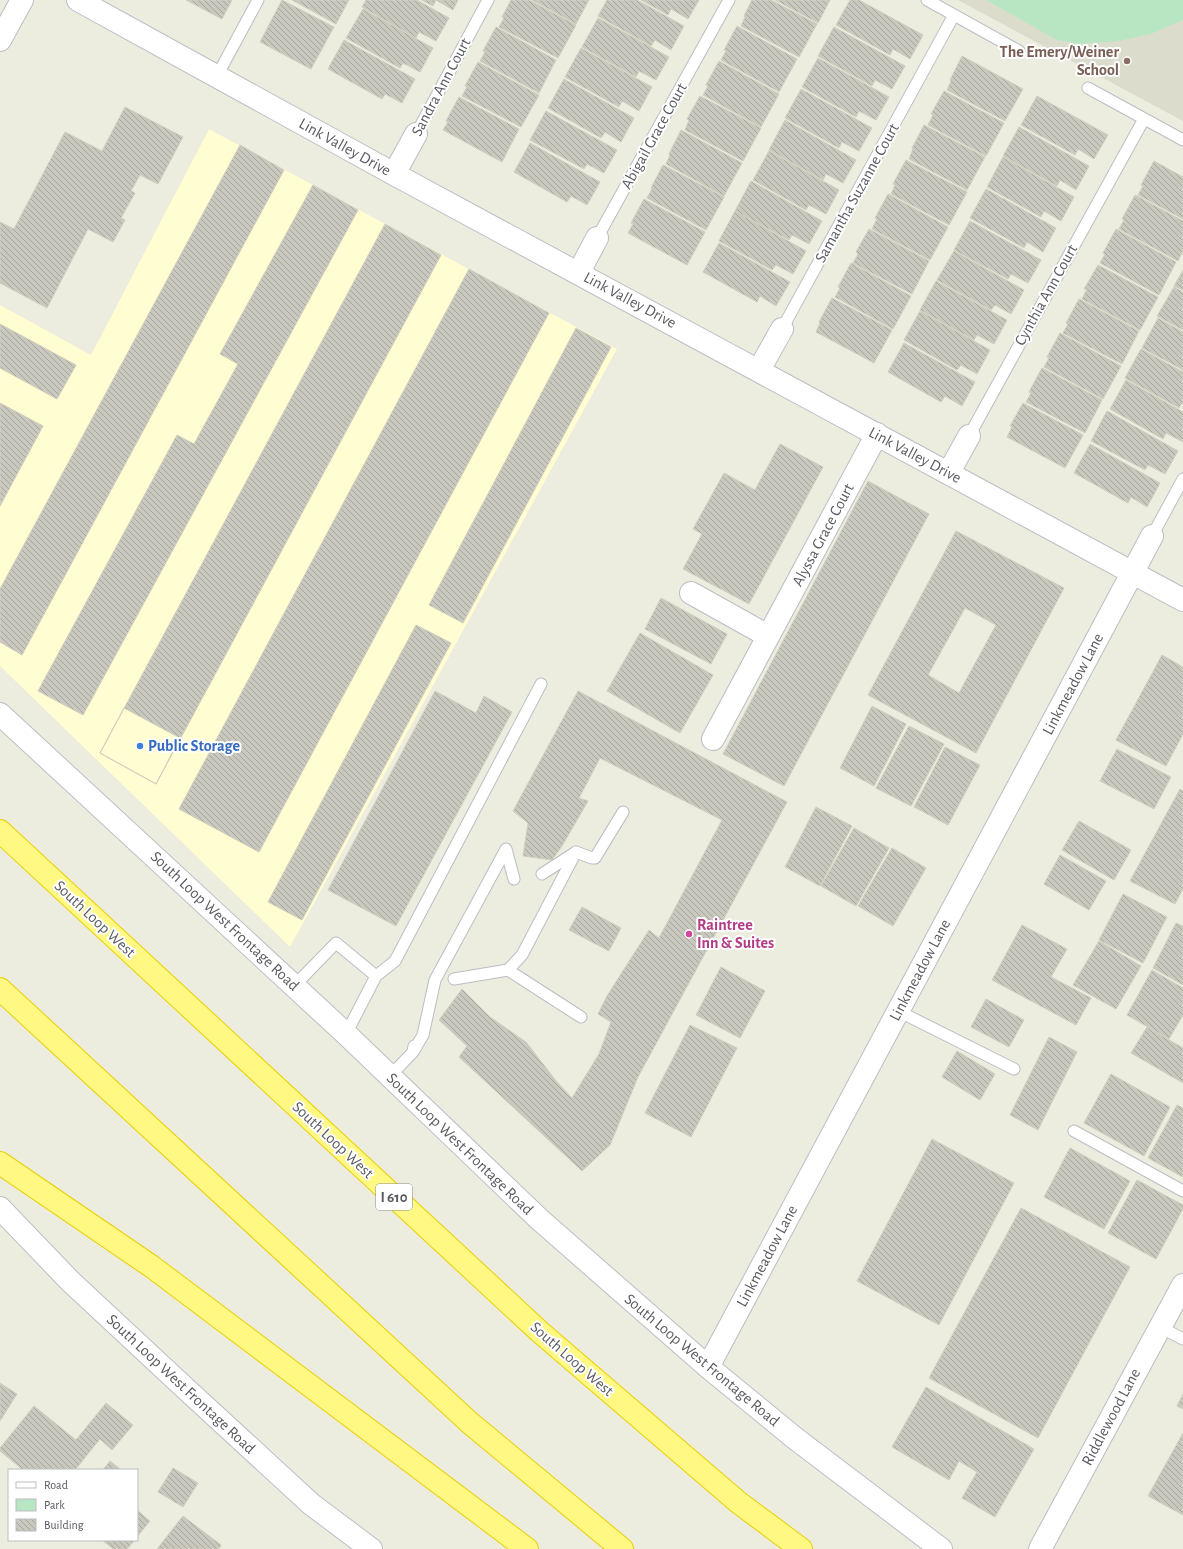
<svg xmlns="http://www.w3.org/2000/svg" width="1183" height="1549" viewBox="0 0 1183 1549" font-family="'Alegreya Sans',sans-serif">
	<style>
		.commercial { fill: #fffdd1 }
		.education { fill: #dcdccd }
		.green { fill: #b9e6c2 }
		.building { fill: url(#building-back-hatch); stroke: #d1cfbd; fill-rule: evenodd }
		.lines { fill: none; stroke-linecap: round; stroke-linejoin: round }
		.service-casing { stroke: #bcbdc4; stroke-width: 13 }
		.minor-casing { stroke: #bcbdc4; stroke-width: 24 }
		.secondary-casing { stroke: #bcbec6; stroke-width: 24 }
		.motorway-casing { stroke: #ebcf00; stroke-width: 24 }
		.service { stroke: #fff; stroke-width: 11 }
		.minor { stroke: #fff; stroke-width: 22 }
		.secondary { stroke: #fff; stroke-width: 22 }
		.motorway { stroke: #fff883; stroke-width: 22 }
		.education-dot { fill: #8d6e63; stroke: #fff; stroke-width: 1.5 }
		.shop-dot { fill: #3f7fe0; stroke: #fff; stroke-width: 1.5 }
		.hotel-dot { fill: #d1479c; stroke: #fff; stroke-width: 1.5 }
		.labels { text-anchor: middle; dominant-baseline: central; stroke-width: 4; stroke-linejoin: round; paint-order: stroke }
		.shield { fill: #fff; stroke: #8a8c90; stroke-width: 1 }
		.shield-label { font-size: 15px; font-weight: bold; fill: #585a61 }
		.education-label { font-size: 16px; font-weight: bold; fill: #785e54; stroke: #fff; text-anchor: end }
		.street-label { font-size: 16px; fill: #585a61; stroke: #fff }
		.shop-label { font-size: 16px; font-weight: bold; fill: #366cbe; stroke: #fff; text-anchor: start }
		.hotel-label { font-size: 16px; font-weight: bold; fill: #b23c85; stroke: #fff; text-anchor: start }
	</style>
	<defs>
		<pattern id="building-back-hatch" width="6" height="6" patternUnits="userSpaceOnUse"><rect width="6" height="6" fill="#c9c8be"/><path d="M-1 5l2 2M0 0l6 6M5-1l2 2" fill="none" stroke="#a6a59e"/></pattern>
	</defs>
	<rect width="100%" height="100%" fill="#ececdf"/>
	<path class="commercial" d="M209 129 617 349 290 947 0 666V305L91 355Z"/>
	<path class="education" d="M958 0H1183V121Z"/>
	<path class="green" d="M986 0H1183V20L1151 34 1118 41 1079 44 1057 40Z"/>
	<path class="building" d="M186 0H232L222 19Z
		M282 0 334 27 311 69 260 42Z
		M292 0H349L336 24Z
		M366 0H417L449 18 436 41 419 32 416 38 362 7Z
		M422 0H458L453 10 436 0 433 6Z
		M511 0H529L576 25 558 58 499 27 504 18 502 17Z
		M532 0H589L576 24Z
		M607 0H637L684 26 671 50 655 40 651 46 598 16Z
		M641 0H699L688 19 671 9 668 15Z
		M752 0H771L817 24 799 57 741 26 745 17 744 16Z
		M775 0H830L818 23Z
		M850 0H859L923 35 910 59 893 49 890 55 836 25Z
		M363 9 433 48 420 72 403 63 400 68 346 38Z
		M598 18 669 57 656 80 639 71 636 77 582 47Z
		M737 26 797 59 779 92 721 60 726 51 724 50Z
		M496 27 556 60 539 93 480 61 485 52 483 51Z
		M834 27 905 66 892 89 875 80 872 86 818 56Z
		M344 40 415 79 402 103 385 94 382 99 328 69Z
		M581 48 652 87 639 111 622 101 619 107 565 77Z
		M962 56 1023 89 1005 121 947 90 951 81 950 80Z
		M818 58 889 97 876 120 859 111 856 117 802 87Z
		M719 61 779 94 761 127 703 95 708 86 706 85Z
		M478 62 539 95 521 127 462 96 467 87 465 86Z
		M564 79 634 118 621 142 605 132 601 138 548 108Z
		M801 89 872 128 859 151 842 142 839 148 785 118Z
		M944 91 1004 123 986 156 928 125 933 115 931 114Z
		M700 96 761 128 743 161 685 130 689 120 687 119Z
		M1037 96 1108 135 1094 159 1078 149 1075 155 1021 125Z
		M459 97 519 129 502 162 443 130 448 122 446 121Z
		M125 107 183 137 158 184 140 175 131 191 135 193 121 218 125 220 113 242 88 229 47 308 0 283V222L14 229 65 132 102 151Z
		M546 111 617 150 604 173 587 164 584 169 530 140Z
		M785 120 856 160 843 183 826 174 823 180 769 150Z
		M924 125 985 157 967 190 909 159 913 149 912 148Z
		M1019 127 1089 166 1076 190 1060 180 1057 186 1003 156Z
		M681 130 742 163 724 196 666 164 670 155 669 154Z
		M530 143 600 182 587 205 571 196 567 202 514 172Z
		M240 145 284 170 22 655 0 642V589Z
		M769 151 839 190 826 214 809 205 806 210 753 180Z
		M1003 157 1074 197 1061 221 1044 211 1041 217 987 187Z
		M906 160 967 192 949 225 891 194 895 185 893 184Z
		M1154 161 1183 177V219L1138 195 1143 186 1141 185Z
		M663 165 724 197 706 230 647 198 652 189 651 188Z
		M751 181 822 221 809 244 792 235 789 240 735 211Z
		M313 185 358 210 83 715 38 691 177 435 194 444 238 364 220 354Z
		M986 189 1056 228 1043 252 1027 242 1024 248 970 218Z
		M888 194 948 227 930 260 872 229 877 219 875 218Z
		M1135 195 1183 221V251L1178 261 1119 229 1124 220 1122 219Z
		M644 199 705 232 687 265 628 233 633 224 631 223Z
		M735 211 806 251 793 274 776 265 772 270 719 241Z
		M970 221 1041 260 1028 283 1011 274 1008 279 954 250Z
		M385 224 441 255 156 784 100 753Z
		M869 229 929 261 912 294 853 263 858 254 856 252Z
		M1116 229 1176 262 1159 295 1100 263 1105 254 1103 253Z
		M719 243 790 282 776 306 760 296 757 302 703 272Z
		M954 251 1024 290 1011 314 995 305 991 310 937 280Z
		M851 263 911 296 893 329 835 297 840 288 838 287Z
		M1098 265 1158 297 1140 330 1082 299 1087 289H1084Z
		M469 269 549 313 259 852 179 809Z
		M1183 270V290L1174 286Z
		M936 281 1007 320 994 344 977 335 974 340 920 310Z
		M1174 287 1183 292V330L1157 316Z
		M832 298 892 330 874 363 816 332 820 323 819 322Z
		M1079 299 1139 331 1122 364 1063 333 1068 324 1066 323Z
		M920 311 990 350 977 374 961 365 957 370 904 340Z
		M1158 318 1183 332V370L1142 348Z
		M0 324 76 365 57 399 0 368Z
		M576 328 611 347 463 623 429 605Z
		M1060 333 1121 366 1103 399 1044 367 1049 358 1047 357Z
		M904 343 975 382 962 406 945 396 941 402 888 372Z
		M1141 349 1183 372V403H1182L1179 408 1125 378Z
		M1042 368 1102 400 1085 433 1026 402 1031 393 1029 392Z
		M1126 380 1183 412V442L1166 433 1163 439 1110 409Z
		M0 403 43 426 0 506Z
		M1023 403 1083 435 1065 468 1007 437 1012 427 1010 426Z
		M1107 411 1178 451 1165 474 1148 465 1145 470 1091 441Z
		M780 444 823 467 749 604 683 569 702 534 693 529 724 473 755 490Z
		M1090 444 1160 483 1147 507 1131 497 1128 503 1074 473Z
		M868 481 929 514 784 786 723 754Z
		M956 531 1064 588 976 753 868 695ZM965 608 996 625 959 693 928 675Z
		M661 598 727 634 711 664 645 629Z
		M416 625 451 643 302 920 268 902Z
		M640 633 713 675 680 733 607 691Z
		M1162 655 1183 667V734L1166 766 1116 740Z
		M435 691 476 713 484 696 512 712 396 926 328 890Z
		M578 691 787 802 638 1077 610 1145 582 1171 459 1057 467 1046 439 1020 462 989 490 1017 526 1042 557 1082 572 1098 599 1054 611 1022 598 1014 607 996 649 930 659 938 722 820 600 758 579 798 588 801 562 846 552 860 523 856 528 823 513 811Z
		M872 706 906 724 874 786 840 768Z
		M124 708 180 738 156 784 100 753Z
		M909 726 944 744 911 806 876 788Z
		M945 747 980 765 948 825 914 807Z
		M1117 749 1171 777 1154 809 1100 781Z
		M1180 789 1183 791V889L1175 904 1130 881Z
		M816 807 852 826 820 886 785 867Z
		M1079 821 1131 850 1114 880 1062 850Z
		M854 828 889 848 856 906 821 886Z
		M892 848 926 868 893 926 858 906Z
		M1060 855 1106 881 1089 910 1044 884Z
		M1123 894 1167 917 1143 963 1099 940Z
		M582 907 621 928 609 951 569 930Z
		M1176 923 1183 926V985L1153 968Z
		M1022 925 1067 949 1051 977 1091 998 1076 1025 992 980Z
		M1099 941 1141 966 1116 1009 1073 985Z
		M721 967 765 991 740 1038 696 1015Z
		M1152 970 1183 988V1015L1169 1039 1127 1015Z
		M986 999 1024 1020 1009 1047 971 1027Z
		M690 1025 737 1048 691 1137 645 1113Z
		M1147 1027 1183 1048V1083L1131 1053Z
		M1049 1037 1077 1052 1038 1130 1010 1115Z
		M957 1051 995 1074 980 1100 942 1077Z
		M1111 1074 1170 1107 1144 1156 1084 1123Z
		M1177 1105 1183 1108V1177L1148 1158Z
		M932 1139 1014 1183 939 1325 857 1281Z
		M1070 1148 1130 1181 1104 1229 1044 1197Z
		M1137 1180 1183 1205V1209L1156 1259 1108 1233Z
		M1021 1208 1130 1267 1038 1438 929 1378Z
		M0 1383 17 1394 0 1421Z
		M926 1387 1034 1449 995 1517 962 1498 977 1472 959 1461 949 1480 892 1447Z
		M1183 1394V1409L1177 1406Z
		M106 1403 133 1425 112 1450 100 1439 75 1470H23L0 1451V1448L34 1406 76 1440Z
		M1183 1433V1515L1148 1496Z
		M110 1461 121 1470H103Z
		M173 1468 198 1483 183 1507 158 1492Z
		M137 1510 150 1521 137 1537Z
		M183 1516 221 1545 219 1549H157Z
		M102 1540H135L127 1549H113Z"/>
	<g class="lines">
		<defs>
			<path id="service" d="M927 0 1019 51
				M217 76 258 0
				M1088 88 1183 140
				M416 134 488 0
				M597 238 729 0
				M782 329 954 15
				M969 436 1144 119
				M1152 536 1183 479
				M542 874 576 852
				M508 970 581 1017
				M376 976 395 961 541 684
				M454 979 508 970 522 955 576 852 592 858H595L623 812
				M294 986 336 943 376 976 346 1034
				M898 1011 1014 1069
				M413 1052 423 1035 435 980 506 849 514 879
				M390 1076 413 1052 414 1046
				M1074 1131 1183 1191
				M1160 1327 1183 1339"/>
			<path id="minor" d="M78 0 394 174 1183 600
				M0 40 22 0
				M394 174 416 134
				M579 272 597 238
				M759 370 782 329
				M949 472 969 436
				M691 593 768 636
				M713 739 877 434
				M708 1367 1152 536
				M1040 1549 1183 1285"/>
			<path id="secondary" d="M0 714 346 1034 539 1219 708 1367 796 1439 941 1549
				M0 1208 70 1281 186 1389 311 1504 371 1549"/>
			<path id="motorway" d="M0 831 540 1332 738 1502 801 1549
				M0 989 470 1423 622 1549
				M0 1163 151 1266 527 1549"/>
		</defs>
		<use href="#service" class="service-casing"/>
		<use href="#minor" class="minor-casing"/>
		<use href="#secondary" class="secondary-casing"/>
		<use href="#motorway" class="motorway-casing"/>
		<use href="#service" class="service"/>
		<use href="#minor" class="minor"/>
		<use href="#secondary" class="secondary"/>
		<use href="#motorway" class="motorway"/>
	</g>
	<circle class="education-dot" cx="1127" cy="61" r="4"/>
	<circle class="shop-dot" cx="140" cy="746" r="4"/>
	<circle class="hotel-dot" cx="689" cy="934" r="4"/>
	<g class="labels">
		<rect class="shield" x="376" y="1184" width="36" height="26" rx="3"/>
		<g class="shield-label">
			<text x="394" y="1197">I 610</text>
		</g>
		<g class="education-label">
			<text x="1119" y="52">The Emery/Weiner<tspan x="1119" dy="18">School</tspan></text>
		</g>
		<g class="street-label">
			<text transform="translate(441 87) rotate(-62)">Sandra Ann Court</text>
			<text transform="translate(654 136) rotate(-61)">Abigail Grace Court</text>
			<text transform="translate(345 147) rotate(29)">Link Valley Drive</text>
			<text transform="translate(857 193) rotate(-61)">Samantha Suzanne Court</text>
			<text transform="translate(1046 295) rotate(-61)">Cynthia Ann Court</text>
			<text transform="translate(630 300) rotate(28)">Link Valley Drive</text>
			<text transform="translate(915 455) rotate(28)">Link Valley Drive</text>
			<text transform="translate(823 535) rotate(-62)">Alyssa Grace Court</text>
			<text transform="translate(1073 684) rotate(-62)">Linkmeadow Lane</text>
			<text transform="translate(95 919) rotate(43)">South Loop West</text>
			<text transform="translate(225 921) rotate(43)">South Loop West Frontage Road</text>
			<text transform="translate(920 970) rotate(-62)">Linkmeadow Lane</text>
			<text transform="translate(333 1140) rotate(43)">South Loop West</text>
			<text transform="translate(460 1144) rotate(44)">South Loop West Frontage Road</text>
			<text transform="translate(767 1256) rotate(-62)">Linkmeadow Lane</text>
			<text transform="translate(572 1359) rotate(41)">South Loop West</text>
			<text transform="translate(702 1360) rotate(40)">South Loop West Frontage Road</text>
			<text transform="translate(181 1384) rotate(43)">South Loop West Frontage Road</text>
			<text transform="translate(1111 1417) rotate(-62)">Riddlewood Lane</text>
		</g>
		<g class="shop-label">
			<text x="148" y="746">Public Storage</text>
		</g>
		<g class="hotel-label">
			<text x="697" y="925">Raintree<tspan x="697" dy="18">Inn &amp; Suites</tspan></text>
		</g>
	</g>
	<rect x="8" y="1469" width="130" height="72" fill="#ffffff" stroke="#bcbdc0"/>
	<rect x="16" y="1482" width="20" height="6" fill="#ffffff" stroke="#bcbdc0"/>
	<text x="44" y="1489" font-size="12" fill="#585a61">Road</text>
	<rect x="16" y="1499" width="20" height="12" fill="#b9e6c2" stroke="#bcbdc0"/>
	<text x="44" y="1509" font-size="12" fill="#585a61">Park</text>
	<rect x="16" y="1519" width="20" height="12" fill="url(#building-back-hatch)" stroke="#bcbdc0"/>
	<text x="44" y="1529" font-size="12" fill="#585a61">Building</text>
</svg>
